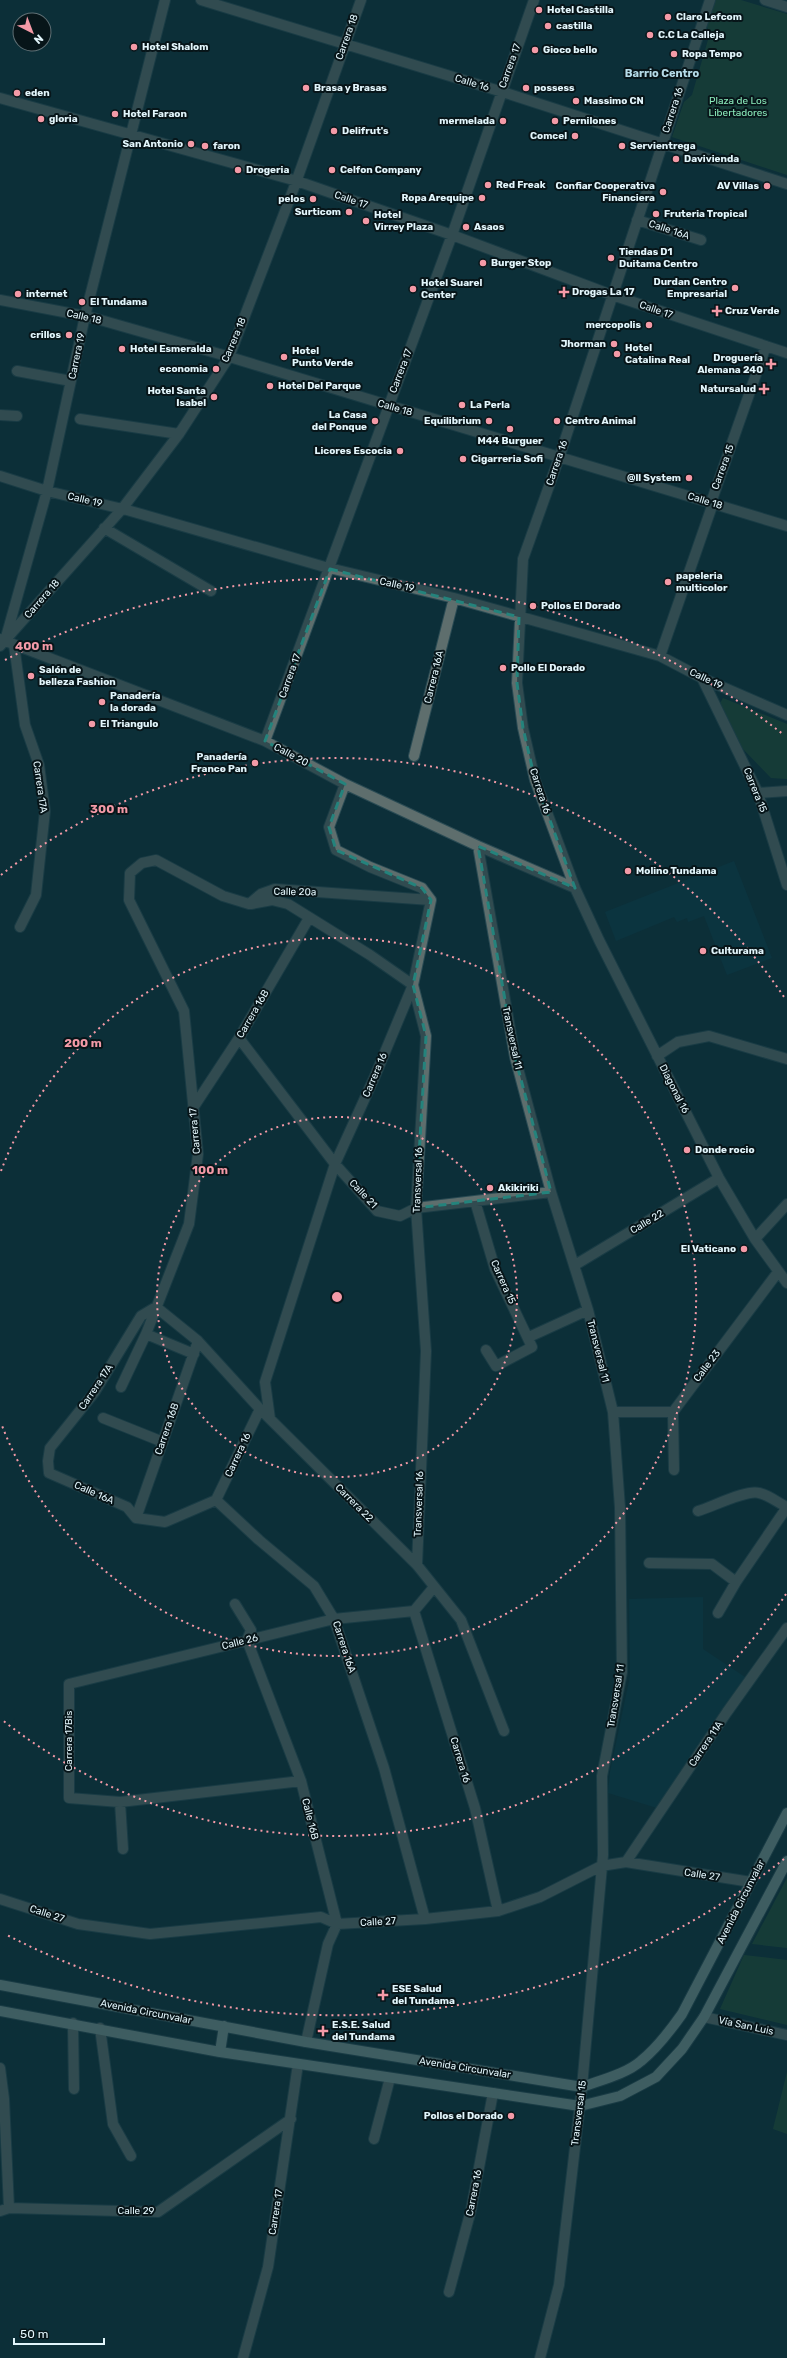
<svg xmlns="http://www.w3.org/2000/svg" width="787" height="2358" viewBox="0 0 787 2358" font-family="Rubik,sans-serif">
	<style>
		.built { fill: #0a3a47 }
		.green { fill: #204b37 }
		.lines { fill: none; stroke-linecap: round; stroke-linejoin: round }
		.minor-casing { stroke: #2a4b54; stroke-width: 12 }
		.secondary-casing { stroke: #2a4b54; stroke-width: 12 }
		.minor { stroke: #5e6e6d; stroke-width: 10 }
		.secondary { stroke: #7b9593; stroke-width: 10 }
		.marked { fill: none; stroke: #24837c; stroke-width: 3; stroke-dasharray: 8 5; stroke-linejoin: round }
		.ring { fill: none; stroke: #f49aa7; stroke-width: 2; stroke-dasharray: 2 4 }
		.poi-dot { fill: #f49aa7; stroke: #071519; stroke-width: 1.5 }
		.labels { text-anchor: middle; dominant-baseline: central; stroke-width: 4; stroke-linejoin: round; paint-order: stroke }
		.poi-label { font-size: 10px; font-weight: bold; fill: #e3f6fc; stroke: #071519; text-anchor: start }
		.street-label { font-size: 10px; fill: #e3f6fc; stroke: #071519 }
		.park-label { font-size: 10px; fill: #89e8b9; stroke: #071519 }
		.neighbourhood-label { font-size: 11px; font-weight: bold; fill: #b5dbe8; stroke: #071519 }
		.centre { fill: #f49aa7; stroke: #071519; stroke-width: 2 }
		.ring-label { font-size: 12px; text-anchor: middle; font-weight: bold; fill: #f49aa7; stroke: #071519; stroke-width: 4; stroke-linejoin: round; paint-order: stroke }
	</style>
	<rect width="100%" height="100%" fill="#0c2f39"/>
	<path class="built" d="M734 861 772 958 727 975 704 916 688 922 687 918 677 922 674 917 616 941 605 912Z
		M703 1597V1649L745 1677 709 1734 657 1808 608 1793 610 1772 630 1676 629 1599Z"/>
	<path class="green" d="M715 0H741L787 14V175L672 137 684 102 692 95 710 33 707 27Z
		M723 698 787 724V779L771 778 742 748 718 707Z
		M787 1878V1948L752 1944Z
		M744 1955 787 1960V2025L720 2009Z
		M787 2072V2134L773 2129Z"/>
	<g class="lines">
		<defs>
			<path id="minor" d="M201 0 509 94 787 184
				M710 0 559 458 523 559 517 683 523 728 535 780 575 888 599 940 719 1178 755 1239 787 1283
				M765 0 787 7
				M0 98 297 181 452 235 612 295 787 353
				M637 220 701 240
				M0 300 90 317 223 355 787 526
				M17 371 71 381
				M0 415 17 416
				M80 419 179 434
				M0 476 47 491 127 510 325 567 454 598 660 656 702 678 787 715
				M104 528 211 591
				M6 637 47 491 85 316 165 0
				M0 639 265 741 345 784 478 846 575 888
				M14 645 25 725 39 765 45 811 36 895 20 927
				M0 646 122 509 179 434 229 357 295 185 361 0
				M660 656 711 509 713 497 766 346
				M702 678 758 793 787 885
				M265 741 452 235 534 0
				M414 756 454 598
				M758 793 787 791
				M478 846 515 1057 551 1192 588 1310 613 1412 620 1508 622 1672 602 1776 603 1855 582 2087 559 2285 540 2358
				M251 904 272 900 288 904 370 955 413 985 426 1036 416 1208 426 1351 417 1565
				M239 1038 335 1164 377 1211 400 1216 416 1208 551 1192
				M657 1056 678 1042 709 1036 787 1059
				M193 1108 239 1038 309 918
				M475 1201 495 1269 532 1347 496 1366 486 1350
				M755 1239 787 1204
				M575 1265 719 1178
				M146 1334 194 1354
				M529 1337 588 1310
				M121 1387 146 1334 189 1224 198 1154 184 1011 129 900 130 873 142 863 156 860 223 896 249 904 261 894 275 889 431 900
				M613 1412H673
				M673 1412 778 1272
				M673 1412 674 1470
				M103 1418 163 1442
				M270 1419 265 1382 335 1164 375 1076 413 985 431 900 422 888 370 867 336 850 329 827 345 784
				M216 1500 260 1409
				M698 1511C712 1507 747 1489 759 1493 769 1495 778 1503 787 1507
				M136 1518 127 1507 49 1473 48 1461 50 1448 94 1393 141 1316 156 1307 198 1341 260 1409 417 1565 461 1620 504 1731
				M136 1518 165 1522 216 1500 259 1540 314 1586 334 1619 384 1768 425 1919
				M136 1518 198 1341
				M649 1563 712 1564 736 1582 718 1613
				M736 1582 787 1507
				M235 1604 251 1630 247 1640 301 1781 337 1924 328 1944 306 2042
				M414 1611 475 1808 498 1911
				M414 1611 434 1587
				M301 1781 120 1802 69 1798V1684L334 1619 414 1611
				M120 1802 123 1849
				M626 1862 727 1712 787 1628
				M0 1899 78 1924 150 1934 321 1917 337 1924 425 1919 498 1911 540 1897 601 1866 626 1862 751 1882
				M704 2017 787 2035
				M73 2023 74 2089
				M100 2028 113 2124 131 2156
				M0 2068 4 2099 9 2208
				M374 2139 390 2078
				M0 2211 9 2208 158 2212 291 2119
				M449 2292 471 2210 493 2093
				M243 2358 268 2267 298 2064"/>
			<path id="secondary" d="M0 1985 306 2042 582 2087C601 2080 626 2074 641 2061 657 2048 670 2031 682 2014L787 1813
				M0 2011 220 2052 580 2106 620 2096 656 2077 682 2049 704 2017 787 1861
				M220 2052 224 2026"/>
		</defs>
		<use href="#minor" class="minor-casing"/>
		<use href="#secondary" class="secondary-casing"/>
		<use href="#minor" class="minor"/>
		<use href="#secondary" class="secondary"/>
	</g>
	<path d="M0 0H787V2358H0ZM330 569 519 617 517 683 523 728 535 780 575 888 478 846 515 1057 551 1192 416 1208 426 1036 413 985 431 900 422 888 336 850 329 827 345 784 265 741Z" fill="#0c2f39" fill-opacity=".55" fill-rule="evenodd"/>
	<path class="marked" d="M330 569 519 617 517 683 523 728 535 780 575 888 478 846 515 1057 551 1192 416 1208 426 1036 413 985 431 900 422 888 336 850 329 827 345 784 265 741Z"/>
	<g class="ring">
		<circle cx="337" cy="1297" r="180"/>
		<path d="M1 1171A359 359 0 1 1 1 1423"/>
		<path d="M786 1594A539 539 0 0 1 1 1719M1 875A539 539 0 0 1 786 1000"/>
		<path d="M784 1859A718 718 0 0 1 5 1934M5 660A718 718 0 0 1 784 735"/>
	</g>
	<g class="poi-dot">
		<circle cx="539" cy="10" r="4"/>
		<circle cx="668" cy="17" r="4"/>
		<circle cx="548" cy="26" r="4"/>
		<circle cx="650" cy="35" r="4"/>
		<circle cx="134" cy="47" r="4"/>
		<circle cx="535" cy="50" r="4"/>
		<circle cx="674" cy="54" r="4"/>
		<circle cx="306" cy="88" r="4"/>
		<circle cx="526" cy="88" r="4"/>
		<circle cx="17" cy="93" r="4"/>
		<circle cx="576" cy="101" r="4"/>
		<circle cx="115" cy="114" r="4"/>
		<circle cx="41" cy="119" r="4"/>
		<circle cx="503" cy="121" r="4"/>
		<circle cx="555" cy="121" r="4"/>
		<circle cx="334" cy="131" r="4"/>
		<circle cx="575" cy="136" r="4"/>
		<circle cx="191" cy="144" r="4"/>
		<circle cx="205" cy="146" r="4"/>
		<circle cx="622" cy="146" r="4"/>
		<circle cx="676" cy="159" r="4"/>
		<circle cx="238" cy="170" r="4"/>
		<circle cx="332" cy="170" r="4"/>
		<circle cx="488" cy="185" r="4"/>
		<circle cx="767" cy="186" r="4"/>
		<circle cx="663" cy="192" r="4"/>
		<circle cx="482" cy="198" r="4"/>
		<circle cx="313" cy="199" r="4"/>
		<circle cx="349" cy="212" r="4"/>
		<circle cx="656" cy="214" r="4"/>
		<circle cx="366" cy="221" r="4"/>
		<circle cx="466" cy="227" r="4"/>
		<circle cx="611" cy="258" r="4"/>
		<circle cx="483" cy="263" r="4"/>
		<circle cx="735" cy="288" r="4"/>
		<circle cx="413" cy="289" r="4"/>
		<path d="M562 286h4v4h4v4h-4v4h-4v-4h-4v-4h4z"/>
		<circle cx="18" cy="294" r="4"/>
		<circle cx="82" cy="302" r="4"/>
		<path d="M715 305h4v4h4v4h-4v4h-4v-4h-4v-4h4z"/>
		<circle cx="649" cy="325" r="4"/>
		<circle cx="69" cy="335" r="4"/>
		<circle cx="614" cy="344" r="4"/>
		<circle cx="122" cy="349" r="4"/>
		<circle cx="617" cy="354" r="4"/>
		<circle cx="284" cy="357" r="4"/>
		<path d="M769 358h4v4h4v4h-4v4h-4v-4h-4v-4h4z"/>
		<circle cx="216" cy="369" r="4"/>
		<circle cx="270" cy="386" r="4"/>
		<path d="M762 383h4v4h4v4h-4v4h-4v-4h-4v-4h4z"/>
		<circle cx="214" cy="397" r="4"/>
		<circle cx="462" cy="405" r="4"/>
		<circle cx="375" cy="421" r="4"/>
		<circle cx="489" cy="421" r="4"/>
		<circle cx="557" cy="421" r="4"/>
		<circle cx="510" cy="429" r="4"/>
		<circle cx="400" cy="451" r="4"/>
		<circle cx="463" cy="459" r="4"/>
		<circle cx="689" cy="478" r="4"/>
		<circle cx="668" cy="582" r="4"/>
		<circle cx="533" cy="606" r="4"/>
		<circle cx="503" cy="668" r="4"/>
		<circle cx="31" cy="676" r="4"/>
		<circle cx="102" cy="702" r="4"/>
		<circle cx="92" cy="724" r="4"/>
		<circle cx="255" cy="763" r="4"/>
		<circle cx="628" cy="871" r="4"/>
		<circle cx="703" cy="951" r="4"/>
		<circle cx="687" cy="1150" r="4"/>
		<circle cx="490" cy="1188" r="4"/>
		<circle cx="744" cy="1249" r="4"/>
		<path d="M381 1989h4v4h4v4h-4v4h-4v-4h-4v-4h4z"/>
		<path d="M321 2025h4v4h4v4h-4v4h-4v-4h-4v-4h4z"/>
		<circle cx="511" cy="2116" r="4"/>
	</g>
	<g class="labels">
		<g class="poi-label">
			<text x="547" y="10">Hotel Castilla</text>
			<text x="676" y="17">Claro Lefcom</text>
			<text x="556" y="26">castilla</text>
			<text x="658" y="35">C.C La Calleja</text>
			<text x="142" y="47">Hotel Shalom</text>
			<text x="543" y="50">Gioco bello</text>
			<text x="682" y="54">Ropa Tempo</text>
			<text x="314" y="88">Brasa y Brasas</text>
			<text x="534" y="88">possess</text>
			<text x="25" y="93">eden</text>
			<text x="584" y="101">Massimo CN</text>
			<text x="123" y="114">Hotel Faraon</text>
			<text x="49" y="119">gloria</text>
			<text x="495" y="121" text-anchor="end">mermelada</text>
			<text x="563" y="121">Pernilones</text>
			<text x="342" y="131">Delifrut's</text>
			<text x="567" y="136" text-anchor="end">Comcel</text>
			<text x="183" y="144" text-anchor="end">San Antonio</text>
			<text x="213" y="146">faron</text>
			<text x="630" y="146">Servientrega</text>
			<text x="684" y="159">Davivienda</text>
			<text x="246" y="170">Drogeria</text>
			<text x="340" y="170">Celfon Company</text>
			<text x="496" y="185">Red Freak</text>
			<text x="655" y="186" text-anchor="end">Confiar Cooperativa<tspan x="655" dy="12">Financiera</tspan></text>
			<text x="759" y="186" text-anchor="end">AV Villas</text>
			<text x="474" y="198" text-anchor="end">Ropa Arequipe</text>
			<text x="305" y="199" text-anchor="end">pelos</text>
			<text x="341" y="212" text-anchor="end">Surticom</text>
			<text x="664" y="214">Fruteria Tropical</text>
			<text x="374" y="215">Hotel<tspan x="374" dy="12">Virrey Plaza</tspan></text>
			<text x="474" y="227">Asaos</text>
			<text x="619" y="252">Tiendas D1<tspan x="619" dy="12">Duitama Centro</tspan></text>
			<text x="491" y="263">Burger Stop</text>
			<text x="727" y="282" text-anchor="end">Durdan Centro<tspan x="727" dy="12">Empresarial</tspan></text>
			<text x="421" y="283">Hotel Suarel<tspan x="421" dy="12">Center</tspan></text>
			<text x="572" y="292">Drogas La 17</text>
			<text x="26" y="294">internet</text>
			<text x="90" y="302">El Tundama</text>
			<text x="725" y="311">Cruz Verde</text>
			<text x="641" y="325" text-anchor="end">mercopolis</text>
			<text x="61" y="335" text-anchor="end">crillos</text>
			<text x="606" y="344" text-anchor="end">Jhorman</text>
			<text x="625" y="348">Hotel<tspan x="625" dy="12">Catalina Real</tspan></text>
			<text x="130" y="349">Hotel Esmeralda</text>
			<text x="292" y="351">Hotel<tspan x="292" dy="12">Punto Verde</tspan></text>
			<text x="763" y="358" text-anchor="end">Droguería<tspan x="763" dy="12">Alemana 240</tspan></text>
			<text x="208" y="369" text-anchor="end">economia</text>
			<text x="278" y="386">Hotel Del Parque</text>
			<text x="756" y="389" text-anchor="end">Natursalud</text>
			<text x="206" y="391" text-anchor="end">Hotel Santa<tspan x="206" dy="12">Isabel</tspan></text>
			<text x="470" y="405">La Perla</text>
			<text x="367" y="415" text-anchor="end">La Casa<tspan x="367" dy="12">del Ponque</tspan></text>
			<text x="481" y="421" text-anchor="end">Equilibrium</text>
			<text x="565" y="421">Centro Animal</text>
			<text x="510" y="441" text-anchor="middle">M44 Burguer</text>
			<text x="392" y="451" text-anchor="end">Licores Escocia</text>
			<text x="471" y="459">Cigarreria Sofi</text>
			<text x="681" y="478" text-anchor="end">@ll System</text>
			<text x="676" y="576">papeleria<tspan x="676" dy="12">multicolor</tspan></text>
			<text x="541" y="606">Pollos El Dorado</text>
			<text x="511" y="668">Pollo El Dorado</text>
			<text x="39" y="670">Salón de<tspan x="39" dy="12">belleza Fashion</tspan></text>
			<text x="110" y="696">Panadería<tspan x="110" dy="12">la dorada</tspan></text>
			<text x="100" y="724">El Triangulo</text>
			<text x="247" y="757" text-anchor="end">Panadería<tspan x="247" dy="12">Franco Pan</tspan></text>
			<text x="636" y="871">Molino Tundama</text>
			<text x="711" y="951">Culturama</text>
			<text x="695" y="1150">Donde rocio</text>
			<text x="498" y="1188">Akikiriki</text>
			<text x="736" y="1249" text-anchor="end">El Vaticano</text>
			<text x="392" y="1989">ESE Salud<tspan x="392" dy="12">del Tundama</tspan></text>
			<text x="332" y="2025">E.S.E. Salud<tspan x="332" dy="12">del Tundama</tspan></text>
			<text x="503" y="2116" text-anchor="end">Pollos el Dorado</text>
		</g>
		<g class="street-label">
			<text transform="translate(347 37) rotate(-70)">Carrera 18</text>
			<text transform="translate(510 66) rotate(-70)">Carrera 17</text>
			<text transform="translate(472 83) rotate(17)">Calle 16</text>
			<text transform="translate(673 110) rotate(-72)">Carrera 16</text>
			<text transform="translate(351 200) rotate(19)">Calle 17</text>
			<text transform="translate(669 230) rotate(18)">Calle 16A</text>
			<text transform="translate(656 310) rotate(19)">Calle 17</text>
			<text transform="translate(84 317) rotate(13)">Calle 18</text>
			<text transform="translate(234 340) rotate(-67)">Carrera 18</text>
			<text transform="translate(77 356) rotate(-78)">Carrera 19</text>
			<text transform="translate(401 371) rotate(-69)">Carrera 17</text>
			<text transform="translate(395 408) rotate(16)">Calle 18</text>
			<text transform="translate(557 463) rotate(-71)">Carrera 16</text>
			<text transform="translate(723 467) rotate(-70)">Carrera 15</text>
			<text transform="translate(85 500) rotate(13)">Calle 19</text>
			<text transform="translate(705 501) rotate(17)">Calle 18</text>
			<text transform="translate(397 585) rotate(13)">Calle 19</text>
			<text transform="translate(42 599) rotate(-49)">Carrera 18</text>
			<text transform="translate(290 676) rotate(-70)">Carrera 17</text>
			<text transform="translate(434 677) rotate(-76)">Carrera 16A</text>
			<text transform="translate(706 679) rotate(25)">Calle 19</text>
			<text transform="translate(291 755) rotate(28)">Calle 20</text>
			<text transform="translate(40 787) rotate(82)">Carrera 17A</text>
			<text transform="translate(755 790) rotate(68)">Carrera 15</text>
			<text transform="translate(540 791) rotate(72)">Carrera 16</text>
			<text transform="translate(295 892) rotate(1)">Calle 20a</text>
			<text transform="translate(253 1014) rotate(-60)">Carrera 16B</text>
			<text transform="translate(512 1038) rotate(78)">Transversal 11</text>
			<text transform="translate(375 1075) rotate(-67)">Carrera 16</text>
			<text transform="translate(674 1089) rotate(63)">Diagonal 16</text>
			<text transform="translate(195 1131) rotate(-95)">Carrera 17</text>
			<text transform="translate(418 1180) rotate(-88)">Transversal 16</text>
			<text transform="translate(363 1194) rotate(47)">Calle 21</text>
			<text transform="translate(647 1222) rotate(-31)">Calle 22</text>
			<text transform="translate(503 1282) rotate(66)">Carrera 15</text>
			<text transform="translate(598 1351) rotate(76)">Transversal 11</text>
			<text transform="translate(707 1366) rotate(-53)">Calle 23</text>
			<text transform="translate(96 1387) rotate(-56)">Carrera 17A</text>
			<text transform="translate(167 1429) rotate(-71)">Carrera 16B</text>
			<text transform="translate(238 1455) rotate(-65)">Carrera 16</text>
			<text transform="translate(94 1493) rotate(24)">Calle 16A</text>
			<text transform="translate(354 1503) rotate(45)">Carrera 22</text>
			<text transform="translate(419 1504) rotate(-88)">Transversal 16</text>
			<text transform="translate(240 1642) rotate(-14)">Calle 26</text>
			<text transform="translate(344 1647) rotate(72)">Carrera 16A</text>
			<text transform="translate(616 1696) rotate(-81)">Transversal 11</text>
			<text transform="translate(69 1741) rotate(-90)">Carrera 17Bis</text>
			<text transform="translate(706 1744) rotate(-56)">Carrera 11A</text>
			<text transform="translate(460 1760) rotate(73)">Carrera 16</text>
			<text transform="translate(310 1819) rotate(76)">Calle 16B</text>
			<text transform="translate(702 1875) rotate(9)">Calle 27</text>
			<text transform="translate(741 1902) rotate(-63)">Avenida Circunvalar</text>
			<text transform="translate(47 1914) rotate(18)">Calle 27</text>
			<text transform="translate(378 1922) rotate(-3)">Calle 27</text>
			<text transform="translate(146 2012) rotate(11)">Avenida Circunvalar</text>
			<text transform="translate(746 2026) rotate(12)">Vía San Luis</text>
			<text transform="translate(465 2068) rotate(9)">Avenida Circunvalar</text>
			<text transform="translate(579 2113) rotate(-83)">Transversal 15</text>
			<text transform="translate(474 2193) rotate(-79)">Carrera 16</text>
			<text x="136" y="2211">Calle 29</text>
			<text transform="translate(276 2212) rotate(-81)">Carrera 17</text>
		</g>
		<g class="park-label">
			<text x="738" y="101">Plaza de Los<tspan x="738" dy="12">Libertadores</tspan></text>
		</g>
		<g class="neighbourhood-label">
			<text x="662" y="73">Barrio Centro</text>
		</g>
	</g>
	<circle cx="337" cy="1297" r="6" class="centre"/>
	<g class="ring-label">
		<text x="34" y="650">400 m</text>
		<text x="109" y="813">300 m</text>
		<text x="83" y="1047">200 m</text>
		<text x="210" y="1174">100 m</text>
	</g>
	<g transform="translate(32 32) rotate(138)"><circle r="19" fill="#071519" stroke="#5f6f74"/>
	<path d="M0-3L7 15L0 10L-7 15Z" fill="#f49aa7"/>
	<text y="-6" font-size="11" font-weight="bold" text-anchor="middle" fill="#e3f6fc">N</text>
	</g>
	<path d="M14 2338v6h90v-6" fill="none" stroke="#e3f6fc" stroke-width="2"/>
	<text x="20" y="2338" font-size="12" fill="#e3f6fc" stroke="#071519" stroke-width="3" paint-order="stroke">50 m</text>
</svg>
